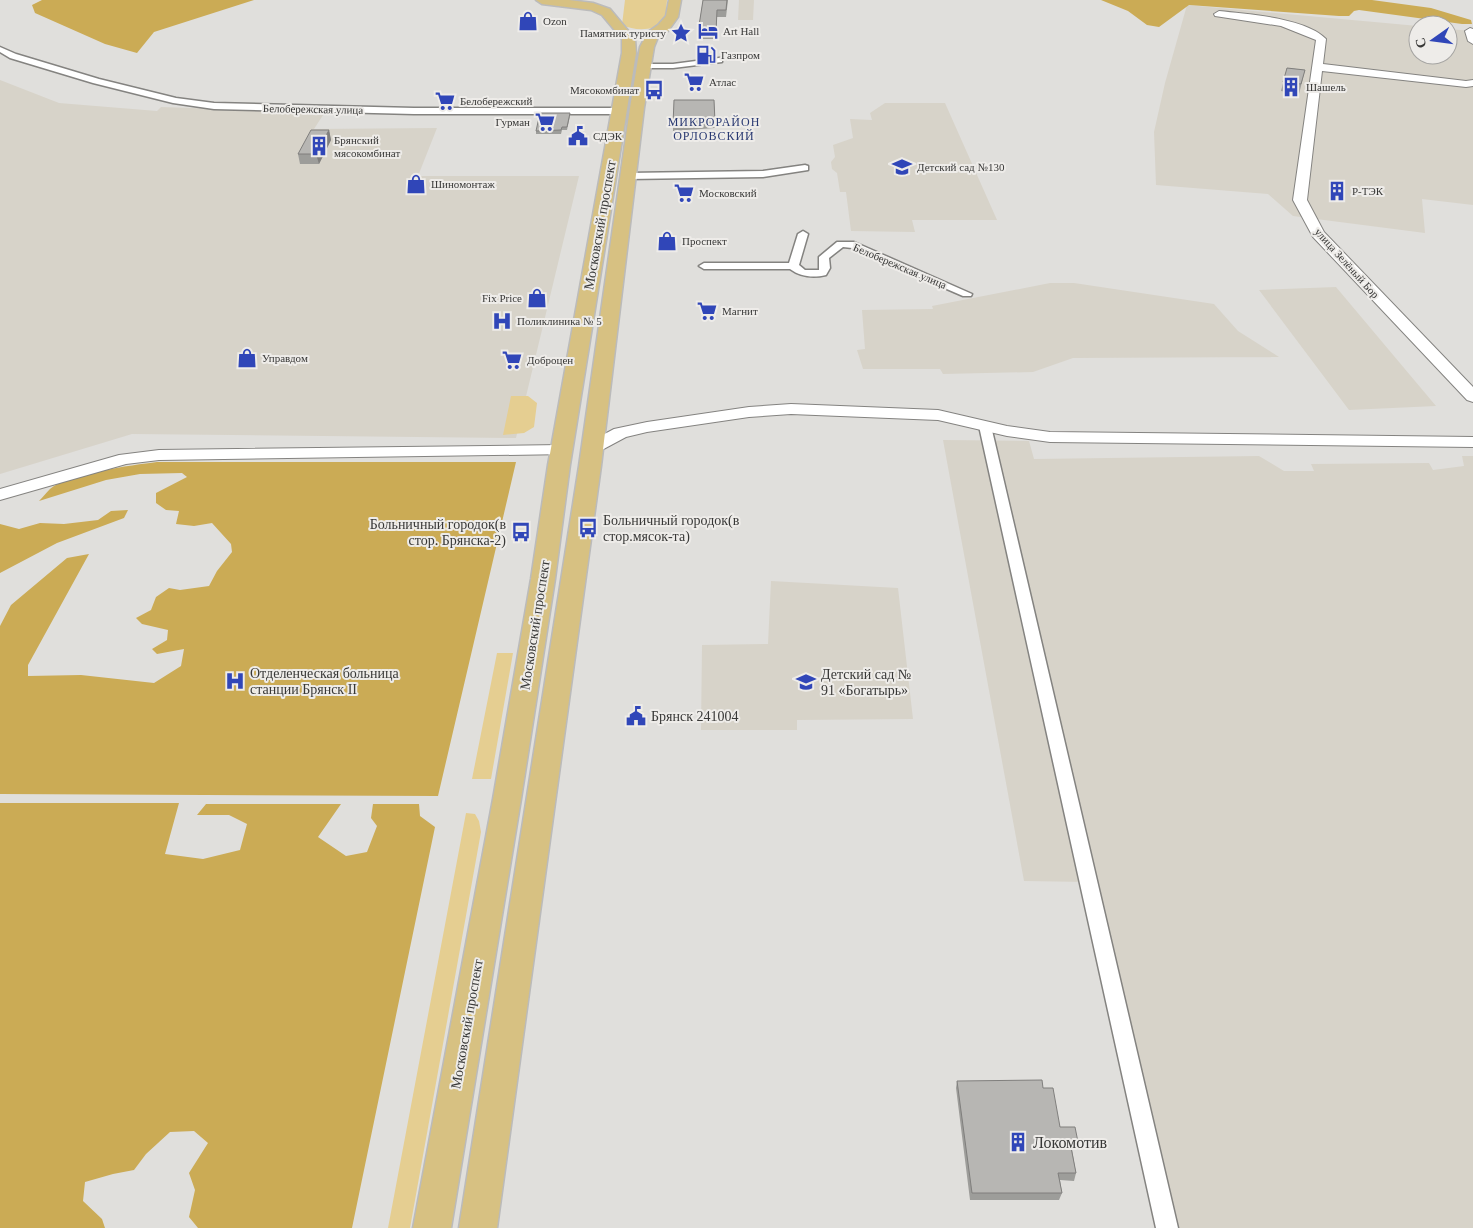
<svg xmlns="http://www.w3.org/2000/svg" width="1473" height="1228" viewBox="0 0 1473 1228" font-family="'Times New Roman',serif">
	<style>
		.built { fill: #d7d3c9 }
		.green { fill: #e5ce91 }
		.forest { fill: #cbab55 }
		.lines { fill: none; stroke-linecap: round; stroke-linejoin: round }
		.minor-casing { stroke: #848380; stroke-width: 3 }
		.tertiary-casing { stroke: #848380; stroke-width: 2 }
		.primary-casing { stroke: #bbb; stroke-width: 3 }
		.minor { fill: #fff; fill-rule: evenodd }
		.tertiary { fill: #fff; fill-rule: evenodd }
		.primary { fill: #d7c182; fill-rule: evenodd }
		.wall { fill: #9d9d9a }
		.shaded-wall { fill: #807f7d }
		.building { fill: #b7b6b3; stroke: #807f7d }
		.labels { text-anchor: middle; dominant-baseline: central; stroke-width: 4; stroke-linejoin: round; paint-order: stroke }
		.far-poi-label { font-size: 11px; fill: #383837; stroke: #eeece9; text-anchor: start }
		.far-street-label { font-size: 11px; fill: #383837; stroke: #eeece9 }
		.far-neighbourhood-label { font-size: 12px; letter-spacing: 1px; fill: #293972; stroke: #eeece9 }
		.street-label { font-size: 14px; fill: #383837; stroke: #eeece9 }
		.poi-label { font-size: 14px; fill: #383837; stroke: #eeece9; text-anchor: start }
		.near-poi-label { font-size: 16px; fill: #383837; stroke: #eeece9; text-anchor: start }
	</style>
	<rect width="100%" height="100%" fill="#e0dfdc"/>
	<path class="built" d="M739 0H754L753 20H738Z
		M1187 5 1418 26V55H1448V29L1473 31V205L1422 199 1425 233 1293 216 1268 194 1156 185 1154 132 1165 83Z
		M0 80 59 103 157 111 161 107 325 112 314 129 437 128 418 176H579L516 438 132 434 0 474Z
		M885 103H945L997 220H912L915 232 851 231 846 192H840L837 173 832 169 831 162 835 157 833 145 853 138 850 119 872 120 870 113Z
		M1050 283H1074L1214 304 1238 331 1279 357 1073 358 1033 372 943 374 940 369H863L857 350 865 349 862 310 933 309 932 306Z
		M1336 287 1436 406 1349 410 1259 290Z
		M943 440 1029 441 1034 459 1259 456 1284 471H1314L1311 464 1429 463 1433 470 1464 466 1462 456H1473V1228H1168L1088 882 1024 881Z
		M771 581 898 588 913 719 797 720V730H701L702 645 768 644Z"/>
	<path class="green" d="M625 0H667L665 22C653 31 635 31 622 25Z
		M511 396H528L537 403 534 427 524 433 503 435Z
		M497 653H513L491 779H472Z
		M466 813 475 814 479 821 481 832 410 1228H388Z"/>
	<path class="forest" d="M42 0H254L154 32 137 53 105 44 35 13 32 5Z
		M1101 0H1372L1431 8 1471 20 1472 24H1462L1359 10 1354 11 1349 16H1339L1189 5 1159 27 1147 25 1128 11Z
		M157 462H516L438 796 0 794V626L11 605 67 558 89 554 28 665V676L81 675 154 683 181 666 184 649 157 654 152 649 167 640 168 630 142 624 136 618 151 610 156 597 169 588 180 590 209 586 217 571 232 552 231 544 212 523 194 526 176 524 179 511 166 510 156 503V493L187 477 182 473 140 474 106 480 39 501C43 497 46 493 50 489 67 474 132 465 157 462Z
		M128 510 124 518 57 543 0 573V524L19 529 40 523 64 524 98 520 111 511Z
		M0 803H179L165 854 203 859 240 850 247 824 229 815H197L206 804H341L318 837 346 856 367 852 377 826 371 818 373 804H419L420 816 435 827 352 1228H198L189 1217 195 1190 189 1173 208 1143 194 1131 170 1132 146 1154 134 1170 113 1174 85 1182 83 1201 102 1219 105 1228H0Z"/>
	<g class="lines">
		<defs>
			<path id="minor" d="M0 47 16 54 99 79 176 98 214 103 414 108H619L623 111 619 114H414L214 109 173 103 93 83 10 58 0 52Z
				M719 58H722V62L673 68H644L640 66 644 64H673Z
				M805 165 808 166V170L763 177 628 179 623 176 628 173 763 171Z
				M803 231 808 234 799 265 805 270H819V257L837 242H854L972 294 971 296H963L852 248 843 247 829 258 830 268 826 275C813 278 801 277 790 269H704L699 266 704 263H789L798 234Z
				M985 422 991 426 1178 1228H1156L979 426Z"/>
			<path id="tertiary" d="M1219 11C1247 14 1306 18 1326 39L1323 64 1466 81 1473 80V86L1466 87 1322 71 1307 200 1324 232 1473 387V402L1467 400 1313 237 1293 200 1316 40 1281 26 1215 16 1214 14Z
				M1470 28 1473 29V44L1468 41 1465 31Z
				M791 404 938 410 1007 426 1050 432 1473 437V447L1050 442 1007 436 938 420 791 414 749 417 647 432 626 437 598 452 592 453 586 452 583 448 586 444 614 429 647 422 749 407Z
				M562 445 568 446 571 450 568 454 159 460 126 464 0 500V489L119 455 159 450Z"/>
			<path id="primary" d="M536 0H569L593 3 610 9 635 39 636 53 570 465 555 579 521 799 451 1228H413L493 799 531 579 548 465 622 53V39L602 15 591 10 542 4Z
				M669 0H681L678 17 668 31 658 37 654 47 644 108 601 466 497 1228H459L579 466 630 108 640 47 648 32 658 25 666 16Z"/>
		</defs>
		<use href="#minor" class="minor-casing"/>
		<use href="#tertiary" class="tertiary-casing"/>
		<use href="#primary" class="primary-casing"/>
		<use href="#minor" class="minor"/>
		<use href="#tertiary" class="tertiary"/>
		<use href="#primary" class="primary"/>
	</g>
	<path class="wall" d="M703 0H728L726 17H717L716 39H698V32Z
		M1287 68 1305 70 1299 94 1281 91Z
		M714 100 715 128 673 131V125Z
		M570 116 567 130H562L561 134H536V131Z
		M329 130 331 140 319 164H300L298 154Z
		M957 1081 1043 1088 1060 1127 1078 1142 1075 1150H1072L1076 1173 1074 1181 1060 1180 1062 1193 1059 1200H970L956 1088Z"/>
	<path class="shaded-wall" d="M329 130 331 140 319 164 316 154Z"/>
	<path class="building" d="M703 0H727L726 10H717L716 32H698Z
		M1287 68 1305 70 1301 84 1283 82Z
		M674 100H714L715 122 673 125Z
		M540 113H570L567 127H562L561 130 536 131Z
		M311 130H329L316 154H298Z
		M1042 1080 1043 1088H1053L1060 1127H1075L1078 1142H1070L1076 1173H1058L1062 1193H972L957 1081Z"/>
	<defs>
		<symbol id="shop-bare" viewBox="-9 -9 18 18"><path d="M-5-2.5h2.3a2.7 3.5 0 0 1 5.4 0H5L5.5 6h-11ZM-1.5-2.5h3a1.5 2.3 0 0 0-3 0Z" fill="#3046b8" stroke="#eeece9" stroke-width="2.5" paint-order="stroke"/></symbol>
		<symbol id="hotel-bare" viewBox="-9 -9 18 18"><path d="M-6-4.5h1.5V1H6V5H4.5V3h-9V5H-6ZM-4 0a1.8 1.8 0 1 1 3.6 0ZM.5 0V-2.5h3Q6-2.5 6 0Z" fill="#3046b8" stroke="#eeece9" stroke-width="2.5" paint-order="stroke"/></symbol>
		<symbol id="sight-bare" viewBox="-9 -9 18 18"><path d="M0-6L1.8-2.2L6-1.7L2.9 1.2L3.7 5.4L0 3.3L-3.7 5.4L-2.9 1.2L-6-1.7L-1.8-2.2Z" fill="#3046b8" stroke="#eeece9" stroke-width="2.5" paint-order="stroke"/></symbol>
		<symbol id="fuel-bare" viewBox="-9 -9 18 18"><path d="M-5.5-6h7V0h2V4h1.3V-2.5L3-4.5l.8-.8L6-3V5H2.5V1h-1V6h-7ZM-4.2-4.7v3.2H.2V-4.7Z" fill="#3046b8" stroke="#eeece9" stroke-width="2.5" paint-order="stroke"/></symbol>
		<symbol id="supermarket-bare" viewBox="-9 -9 18 18"><path d="M-6-5.5h2.5l.6 2H6L4.5 2H-2.5L-4.4-4H-6ZM-1.5 3.2a1.3 1.3 0 1 0 .1 0ZM3 3.2a1.3 1.3 0 1 0 .1 0Z" fill="#3046b8" stroke="#eeece9" stroke-width="2.5" paint-order="stroke"/></symbol>
		<symbol id="building-bare" viewBox="-9 -9 18 18"><path d="M-4-6H4V6H1V3H-1V6H-4ZM-2.5-4.3h1.7v1.8h-1.7ZM.8-4.3h1.7v1.8H.8ZM-2.5-1h1.7V.8h-1.7ZM.8-1h1.7V.8H.8Z" fill="#3046b8" stroke="#eeece9" stroke-width="2.5" paint-order="stroke"/></symbol>
		<symbol id="bus-bare" viewBox="-9 -9 18 18"><path d="M-5-6H5V4H4V6H2V4H-2V6H-4V4H-5ZM-3.5-4V0h7V-4ZM-3.5 1.2v1.5H-2V1.2ZM2 1.2v1.5H3.5V1.2Z" fill="#3046b8" stroke="#eeece9" stroke-width="2.5" paint-order="stroke"/></symbol>
		<symbol id="civic-bare" viewBox="-9 -9 18 18"><path d="M-.6-6.5H3V-4.5H.6V-3L4-1V1h2V6H-6V1h2V-1L-.6-3ZM-1.2 2.5V6h2.4V2.5Z" fill="#3046b8" stroke="#eeece9" stroke-width="2.5" paint-order="stroke"/></symbol>
		<symbol id="school-bare" viewBox="-9 -9 18 18"><path d="M0-5L7-2L0 1L-7-2ZM-4 1L0 2.5L4 1V4Q0 6-4 4Z" fill="#3046b8" stroke="#eeece9" stroke-width="2.5" paint-order="stroke"/></symbol>
		<symbol id="hospital-bare" viewBox="-9 -9 18 18"><path d="M-5-5h3v3.5h4V-5h3V5h-3V1.5h-4V5h-3Z" fill="#3046b8" stroke="#eeece9" stroke-width="2.5" paint-order="stroke"/></symbol>
	</defs>
	<g fill-rule="evenodd">
		<use href="#shop-bare" x="514" y="7" width="28" height="28"/>
		<use href="#hotel-bare" x="694" y="17" width="28" height="28"/>
		<use href="#sight-bare" x="667" y="19" width="28" height="28"/>
		<use href="#fuel-bare" x="692" y="41" width="28" height="28"/>
		<use href="#supermarket-bare" x="680" y="68" width="28" height="28"/>
		<use href="#building-bare" x="1277" y="73" width="28" height="28"/>
		<use href="#bus-bare" x="640" y="76" width="28" height="28"/>
		<use href="#supermarket-bare" x="431" y="87" width="28" height="28"/>
		<use href="#supermarket-bare" x="531" y="108" width="28" height="28"/>
		<use href="#civic-bare" x="564" y="122" width="28" height="28"/>
		<use href="#building-bare" x="305" y="132" width="28" height="28"/>
		<use href="#school-bare" x="888" y="153" width="28" height="28"/>
		<use href="#shop-bare" x="402" y="170" width="28" height="28"/>
		<use href="#building-bare" x="1323" y="177" width="28" height="28"/>
		<use href="#supermarket-bare" x="670" y="179" width="28" height="28"/>
		<use href="#shop-bare" x="653" y="227" width="28" height="28"/>
		<use href="#shop-bare" x="523" y="284" width="28" height="28"/>
		<use href="#supermarket-bare" x="693" y="297" width="28" height="28"/>
		<use href="#hospital-bare" x="488" y="307" width="28" height="28"/>
		<use href="#shop-bare" x="233" y="344" width="28" height="28"/>
		<use href="#supermarket-bare" x="498" y="346" width="28" height="28"/>
		<use href="#bus-bare" x="574" y="514" width="28" height="28"/>
		<use href="#bus-bare" x="507" y="518" width="28" height="28"/>
		<use href="#hospital-bare" x="221" y="667" width="28" height="28"/>
		<use href="#school-bare" x="792" y="668" width="28" height="28"/>
		<use href="#civic-bare" x="622" y="702" width="28" height="28"/>
		<use href="#building-bare" x="1004" y="1128" width="28" height="28"/>
	</g>
	<g class="labels">
		<g class="far-poi-label">
			<text x="543" y="21">Ozon</text>
			<text x="723" y="31">Art Hall</text>
			<text x="666" y="33" text-anchor="end">Памятник туристу</text>
			<text x="721" y="55">Газпром</text>
			<text x="709" y="82">Атлас</text>
			<text x="1306" y="87">Шашель</text>
			<text x="639" y="90" text-anchor="end">Мясокомбинат</text>
			<text x="460" y="101">Белобережский</text>
			<text x="530" y="122" text-anchor="end">Гурман</text>
			<text x="593" y="136">СДЭК</text>
			<text x="334" y="140">Брянский<tspan x="334" dy="13">мясокомбинат</tspan></text>
			<text x="917" y="167">Детский сад №130</text>
			<text x="431" y="184">Шиномонтаж</text>
			<text x="1352" y="191">Р-ТЭК</text>
			<text x="699" y="193">Московский</text>
			<text x="682" y="241">Проспект</text>
			<text x="522" y="298" text-anchor="end">Fix Price</text>
			<text x="722" y="311">Магнит</text>
			<text x="517" y="321">Поликлиника № 5</text>
			<text x="262" y="358">Управдом</text>
			<text x="527" y="360">Доброцен</text>
		</g>
		<g class="far-street-label">
			<text transform="translate(313 109) rotate(1)">Белобережская улица</text>
			<text transform="translate(1347 263) rotate(48)">улица Зелёный Бор</text>
			<text transform="translate(900 266) rotate(23)">Белобережская улица</text>
		</g>
		<g class="far-neighbourhood-label">
			<text x="714" y="122">МИКРОРАЙОН<tspan x="714" dy="14">ОРЛОВСКИЙ</tspan></text>
		</g>
		<g class="street-label">
			<text transform="translate(600 225) rotate(-80)">Московский проспект</text>
			<text transform="translate(535 625) rotate(-81)">Московский проспект</text>
			<text transform="translate(467 1024) rotate(-80)">Московский проспект</text>
		</g>
		<g class="poi-label">
			<text x="603" y="520">Больничный городок(в<tspan x="603" dy="16">стор.мясок-та)</tspan></text>
			<text x="506" y="524" text-anchor="end">Больничный городок(в<tspan x="506" dy="16">стор. Брянска-2)</tspan></text>
			<text x="250" y="673">Отделенческая больница<tspan x="250" dy="16">станции Брянск II</tspan></text>
			<text x="821" y="674">Детский сад №<tspan x="821" dy="16">91 «Богатырь»</tspan></text>
			<text x="651" y="716">Брянск 241004</text>
		</g>
		<g class="near-poi-label">
			<text x="1033" y="1142">Локомотив</text>
		</g>
	</g>
	<g transform="translate(1433 40) rotate(256)"><circle r="24" fill="#eeece9" stroke="#a5a4a2"/>
	<path d="M0-4L9 19L0 12L-9 19Z" fill="#3046b8"/>
	<text y="-8" font-size="14" font-weight="bold" text-anchor="middle" fill="#383837">С</text>
	</g>
</svg>
